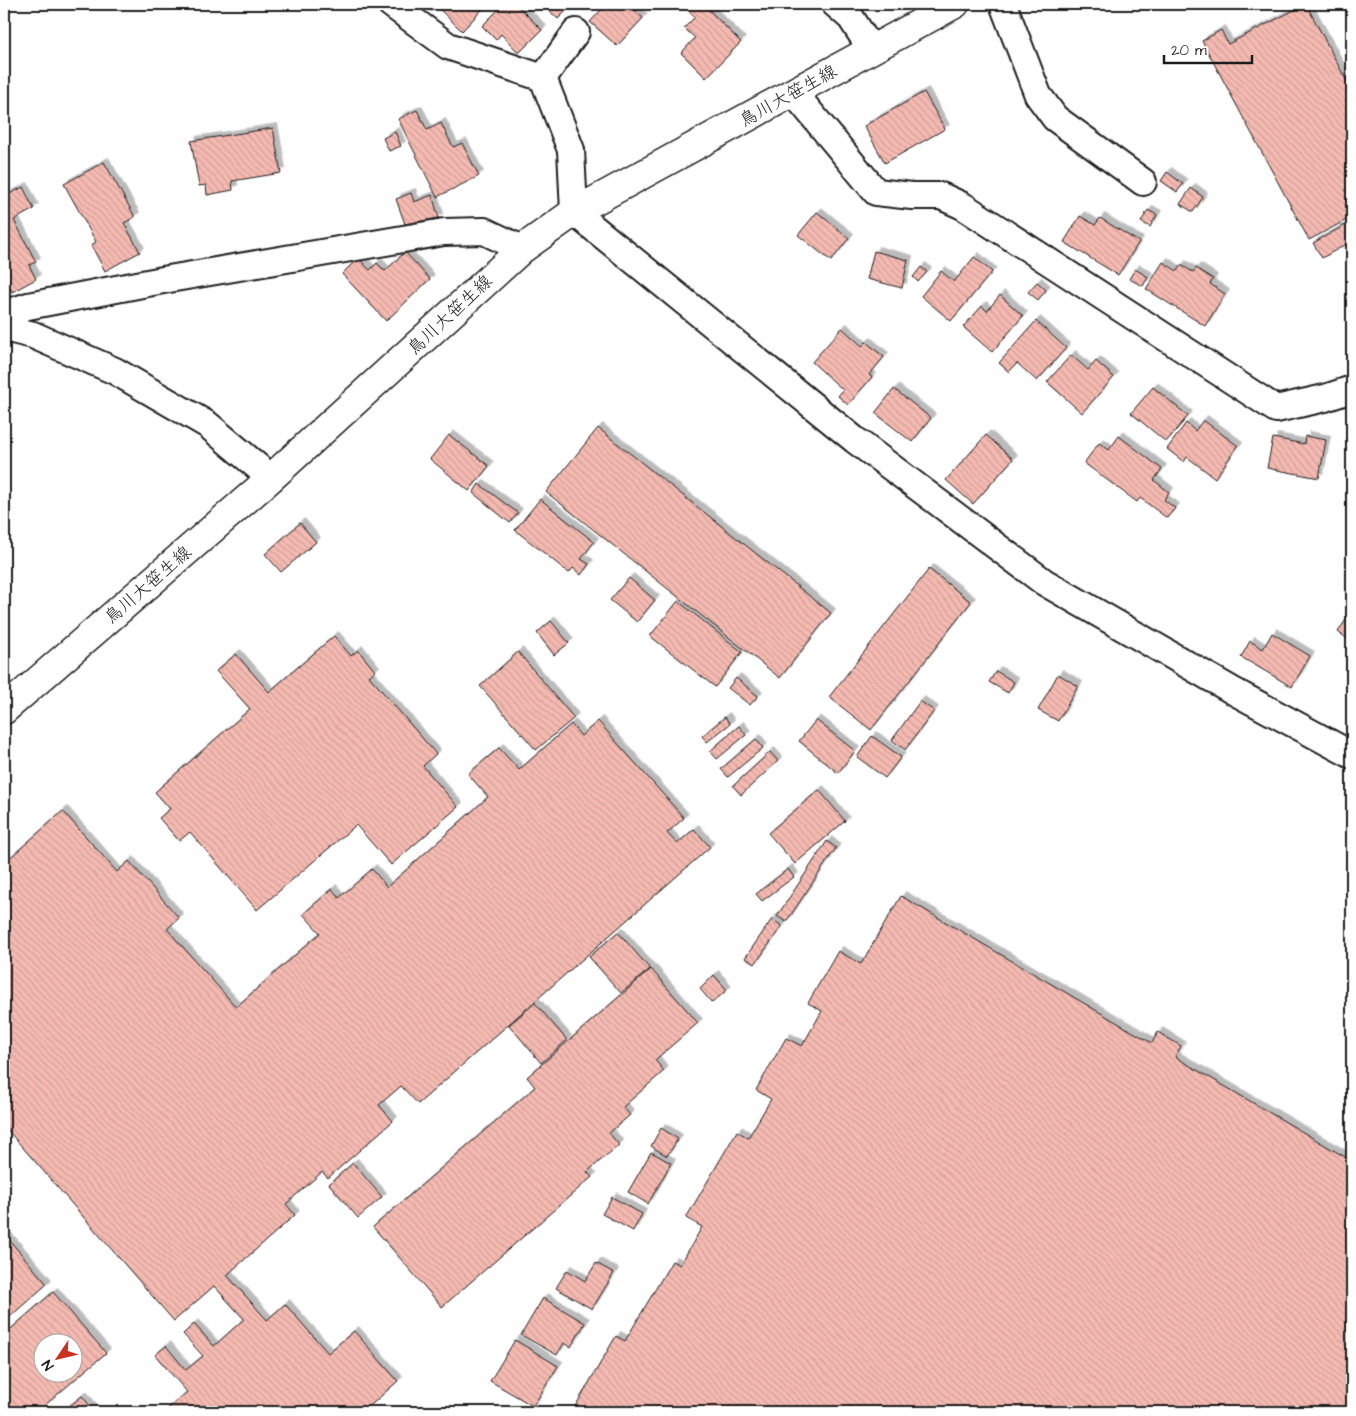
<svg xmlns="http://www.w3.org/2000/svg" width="1356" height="1416" viewBox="0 0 1356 1416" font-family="'Architects Daughter','Klee One',sans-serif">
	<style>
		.building { fill: url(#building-back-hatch); stroke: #1c1c1c; fill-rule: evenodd; filter: url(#shadow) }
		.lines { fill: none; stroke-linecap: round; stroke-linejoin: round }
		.minor-casing { stroke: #1c1c1c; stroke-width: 30 }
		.tertiary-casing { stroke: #1c1c1c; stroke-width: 31 }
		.minor { stroke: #fff; stroke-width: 26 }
		.tertiary { stroke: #fff; stroke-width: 28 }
		.labels { text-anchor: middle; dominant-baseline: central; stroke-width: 4; stroke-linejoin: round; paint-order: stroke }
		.street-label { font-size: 18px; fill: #1c1c1c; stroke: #fff }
	</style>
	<defs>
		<pattern id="building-back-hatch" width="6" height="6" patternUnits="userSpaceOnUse" patternTransform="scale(1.25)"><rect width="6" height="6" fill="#f5bab1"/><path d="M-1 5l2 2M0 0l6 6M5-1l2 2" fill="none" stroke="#d19f98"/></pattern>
		<filter id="shadow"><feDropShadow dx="4.5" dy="-4.5" stdDeviation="0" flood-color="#0004"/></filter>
	</defs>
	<rect width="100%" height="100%" fill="#fff"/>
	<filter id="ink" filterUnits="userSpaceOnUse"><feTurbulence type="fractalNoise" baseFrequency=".02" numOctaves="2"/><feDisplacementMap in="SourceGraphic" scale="10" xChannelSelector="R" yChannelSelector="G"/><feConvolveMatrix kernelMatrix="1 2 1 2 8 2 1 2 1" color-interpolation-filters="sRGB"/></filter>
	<g filter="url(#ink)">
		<path class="building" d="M424 4H487L462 31 436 6 431 11Z
			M504 4H516L542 30 519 53 501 34 496 40 482 26Z
			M542 4H562L568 9 558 19Z
			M596 4H628L643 18 617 46 590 22 602 9Z
			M681 4H715L709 10 741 42 706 78 681 53 695 38 684 28 695 17Z
			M1306 4 1352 91V217L1309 240 1202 41 1221 30 1228 44Z
			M924 92 945 129 885 163 864 126Z
			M417 110 427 130 441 123 453 147 462 143 479 176 437 197 398 119Z
			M273 128 281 173 232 181 233 190 207 195 206 185 199 186 191 141Z
			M395 132 401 146 389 151 383 138Z
			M104 162 135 217 124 223 140 252 105 271 91 245 96 242 64 184Z
			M1167 172 1183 184 1177 192 1161 181Z
			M23 187 34 209 14 220 36 262 29 265 36 279 12 292 4 276V197Z
			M1191 188 1203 197 1193 212 1180 204Z
			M411 193 414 202 432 195 439 218 405 224 396 199Z
			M1148 210 1157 215 1150 227 1141 222Z
			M817 212 849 238 831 261 798 235Z
			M1080 216 1095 225 1100 218 1139 242 1118 275 1064 242Z
			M1349 223 1352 229V241L1322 258 1313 243Z
			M874 251 908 260 902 288 867 279Z
			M405 252 430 279 386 321 342 274 358 258 370 270 377 263 385 271Z
			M974 257 992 272 951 321 921 296 941 271 954 282Z
			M1163 262 1177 271 1181 265 1193 272 1196 268 1213 279 1210 284 1225 294 1205 326 1146 289Z
			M921 267 927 272 918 282 913 277Z
			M1135 269 1148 277 1143 286 1129 279Z
			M1037 282 1046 290 1038 300 1028 292Z
			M1000 295 1023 316 992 352 963 327 982 306 987 311Z
			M1036 321 1066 348 1037 381 1017 363 1009 372 999 363Z
			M842 328 862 346 866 342 884 357 869 375 872 377 848 405 838 396 843 390 812 362Z
			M1071 355 1088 370 1096 361 1114 377 1082 413 1047 382Z
			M1153 387 1188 416 1166 442 1131 413Z
			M894 389 931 418 912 442 875 413Z
			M1203 420 1238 446 1215 478 1187 457 1184 462 1167 449 1186 423 1195 431Z
			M598 428 831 613 780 678 546 492Z
			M449 435 489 466 469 491 430 459Z
			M986 435 1013 459 973 504 946 480Z
			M1119 436 1162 469 1154 480 1169 492 1164 500 1175 508 1167 518 1140 498 1137 502 1084 463 1099 443 1109 450Z
			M1305 436 1326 440 1319 478 1267 468 1273 438 1304 444Z
			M479 484 518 513 510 523 473 493Z
			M540 499 594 542 581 559 589 564 581 575 573 568 569 573 515 530Z
			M300 523 316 542 281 572 265 554Z
			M929 569 971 602 871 730 829 697Z
			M629 578 655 600 637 622 610 600Z
			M678 601 742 652 715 687 650 636Z
			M1352 610V642L1338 632Z
			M551 621 569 643 554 655 537 633Z
			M1272 633 1310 656 1292 687 1241 657 1250 641 1263 649Z
			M334 636 351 656 358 650 375 671 369 676 436 754 423 766 458 807 391 865 356 825 257 910 190 832 179 841 159 818 170 809 155 792 250 709 216 671 236 654 269 692Z
			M518 652 574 718 536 750 480 686Z
			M996 671 1014 682 1008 693 989 682Z
			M1058 674 1078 686 1058 721 1038 710Z
			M736 678 758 696 750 705 728 688Z
			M920 701 934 711 905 750 892 740Z
			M725 717 730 724 707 742 702 736Z
			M816 720 855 751 838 773 799 741Z
			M598 721 684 818 667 833 677 844 694 829 710 847 418 1104 401 1086 379 1105 393 1121 328 1178 322 1172 286 1204 295 1215 227 1275 267 1320 285 1304 328 1353 354 1331 398 1381 363 1412H164L187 1392 155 1355 166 1346 186 1370 203 1356 183 1334 194 1324 214 1346 244 1319 214 1286 174 1321 4 1126V863L63 811 117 872 129 861 179 918 167 929 236 1007 320 933 303 914 332 889 339 898 372 869 387 887 488 797 468 774 499 748 519 770 571 724 581 736Z
			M739 726 746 735 717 759 710 751Z
			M872 736 901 757 885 778 857 757Z
			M756 739 763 748 728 777 721 769Z
			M770 752 778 761 741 795 733 786Z
			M819 790 845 821 795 864 768 833Z
			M827 841 836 848 786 922 777 916Z
			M788 869 794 877 762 901 756 894Z
			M901 896 1152 1043 1158 1032 1181 1046 1175 1057 1352 1161V1412H572L616 1336 625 1341 672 1261 680 1265 702 1227 686 1218 737 1131 748 1138 771 1099 756 1090 786 1038 802 1046 822 1011 808 1003 838 951 861 964Z
			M772 919 782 926 755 964 745 958Z
			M618 932 650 969 621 993 589 957Z
			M651 969 698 1023 655 1060 664 1071 623 1107 630 1115 609 1133 619 1145 587 1172 592 1177 442 1307 373 1227 535 1087 527 1077Z
			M714 975 727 990 712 1003 700 989Z
			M535 1003 567 1040 541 1063 509 1025Z
			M661 1128 678 1139 667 1156 651 1146Z
			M651 1152 671 1163 648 1204 628 1192Z
			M353 1163 382 1197 358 1218 329 1184Z
			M612 1197 642 1214 633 1231 602 1214Z
			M4 1234 47 1284 4 1322Z
			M596 1263 614 1273 592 1309 556 1288 567 1270 585 1281Z
			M53 1292 106 1353 37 1412H4V1335ZM42 1344H72V1374H42Z
			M543 1298 585 1323 571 1347 564 1343 557 1355 521 1335Z
			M515 1340 558 1366 533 1406 490 1381Z
			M82 1396 95 1412H62Z"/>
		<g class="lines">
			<defs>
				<path id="minor" d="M391 4 448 46 543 78 571 150 574 212 855 440 1044 582 1235 692 1352 755
					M835 4 851 18 871 49
					M1003 4 1038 95 1055 118 1143 182
					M543 78 576 32
					M794 93 876 192 912 196H941L963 206 1276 409 1325 398 1352 389
					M4 314 28 306 163 280 444 232 484 231 522 249
					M4 328 33 335 115 371 208 425 271 478"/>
				<path id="tertiary" d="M4 710 271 478 522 249 574 212 955 4"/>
			</defs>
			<use href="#minor" class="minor-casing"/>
			<use href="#tertiary" class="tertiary-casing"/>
			<use href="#minor" class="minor"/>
			<use href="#tertiary" class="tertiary"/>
		</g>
	</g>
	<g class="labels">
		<g class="street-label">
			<text transform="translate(788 96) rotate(-29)">鳥川大笹生線</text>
			<text transform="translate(450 315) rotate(-43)">鳥川大笹生線</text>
			<text transform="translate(148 585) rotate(-41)">鳥川大笹生線</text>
		</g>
	</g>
	<rect width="1356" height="1416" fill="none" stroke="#fff" stroke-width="20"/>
	<rect x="10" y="10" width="1336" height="1396" fill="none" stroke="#1c1c1c" stroke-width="2" filter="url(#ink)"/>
	<g transform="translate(58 1358) rotate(235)"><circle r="24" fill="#ffffff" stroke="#a4a4a4"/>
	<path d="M0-4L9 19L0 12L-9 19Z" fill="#c8321e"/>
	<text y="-8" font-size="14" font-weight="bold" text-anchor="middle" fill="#1c1c1c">N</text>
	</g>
	<path d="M1164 55v8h88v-8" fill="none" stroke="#1c1c1c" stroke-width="2.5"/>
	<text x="1171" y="55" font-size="15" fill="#1c1c1c" stroke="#ffffff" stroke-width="4" paint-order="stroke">20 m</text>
</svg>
